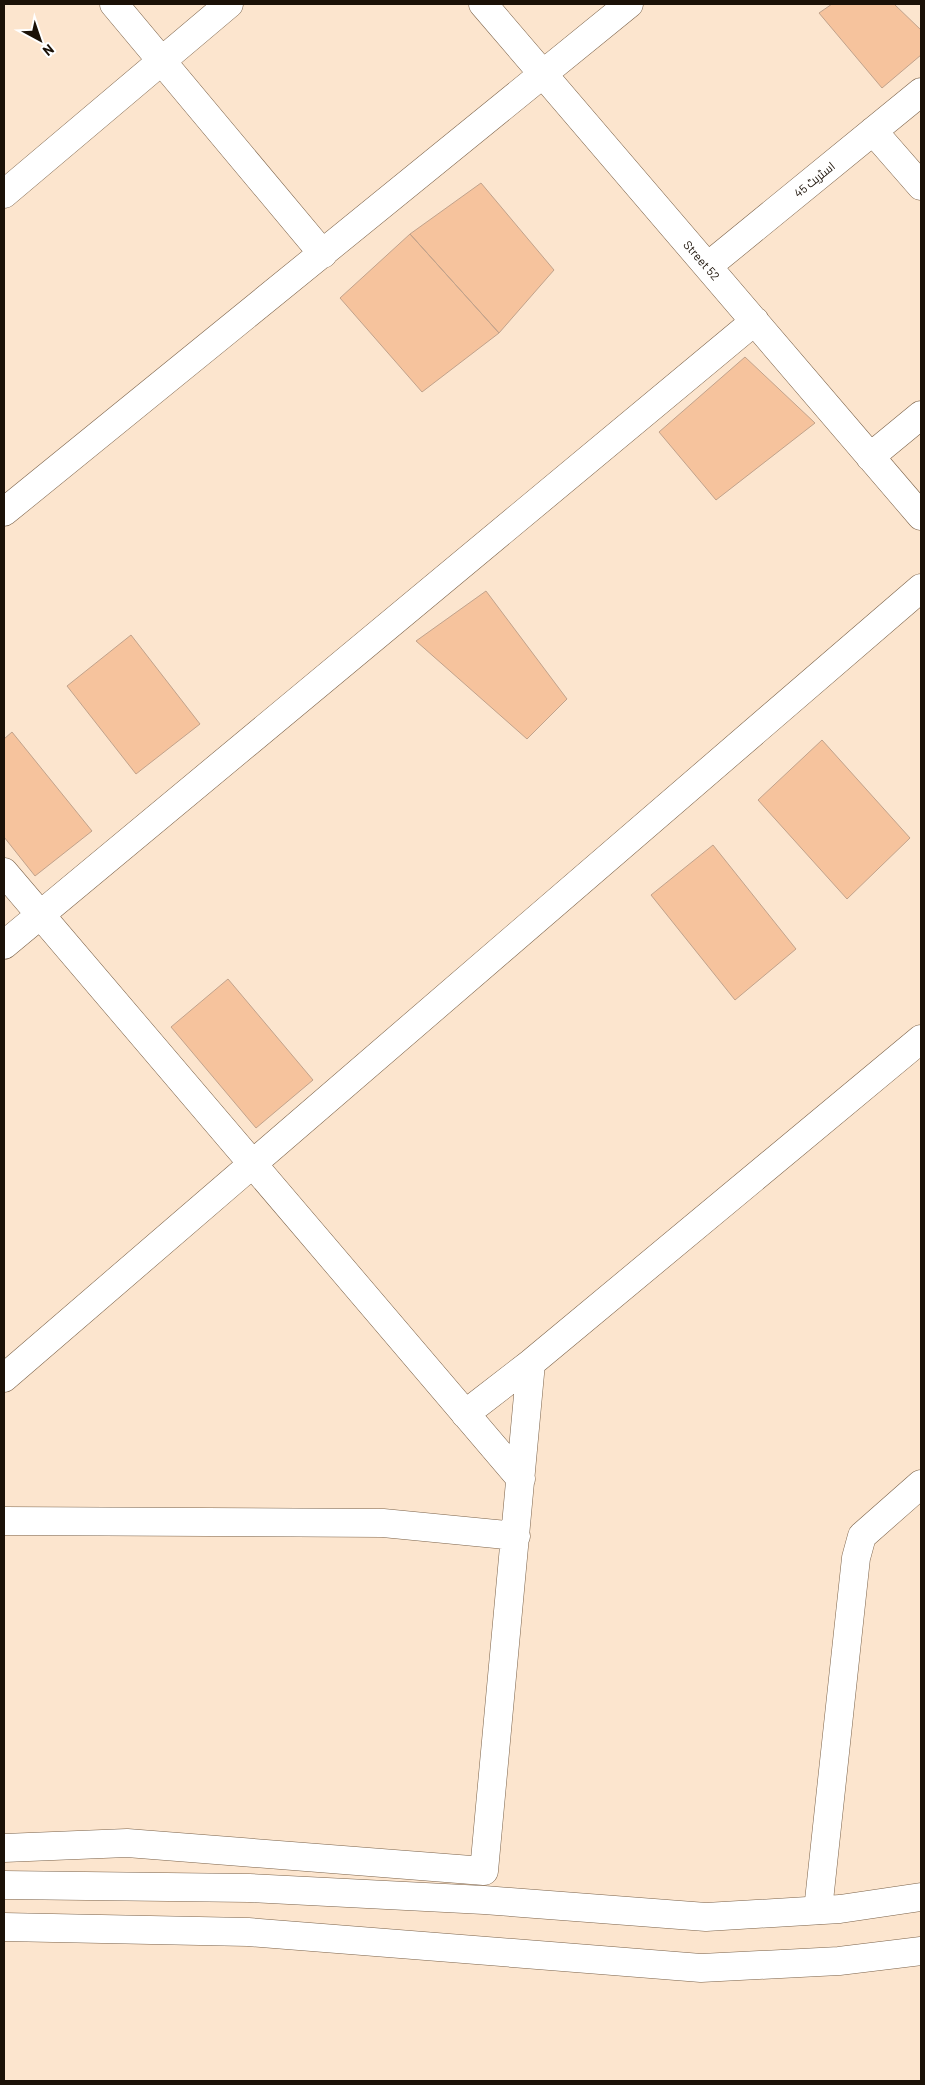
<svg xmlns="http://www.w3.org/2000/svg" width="925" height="2085" viewBox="0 0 925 2085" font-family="Barlow,Cairo,sans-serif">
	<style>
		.building { fill: #f6c39d; stroke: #c1a28b }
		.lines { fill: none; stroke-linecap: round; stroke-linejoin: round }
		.street-casing { stroke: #7b6249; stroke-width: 29 }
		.secondary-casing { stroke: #7b6249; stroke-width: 29 }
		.street { stroke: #fff; stroke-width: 28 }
		.secondary { stroke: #fff; stroke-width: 28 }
		.labels { text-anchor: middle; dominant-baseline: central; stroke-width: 4; stroke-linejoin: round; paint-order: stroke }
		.street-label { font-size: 12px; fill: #1b1107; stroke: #fff }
	</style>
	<rect width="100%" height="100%" fill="#fce5ce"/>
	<path class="building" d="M832 4H894L921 30V55L882 88 819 13Z
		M481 183 554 270 499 333 410 234Z
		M410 234 499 333 422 392 340 298Z
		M745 357 815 423 716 500 659 432Z
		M486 591 567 699 527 739 416 641Z
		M131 635 200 724 136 774 67 686Z
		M12 732 92 831 35 876 4 837V739Z
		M822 740 910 838 847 899 758 800Z
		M713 845 796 949 735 1000 651 895Z
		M228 979 313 1080 256 1128 171 1027Z"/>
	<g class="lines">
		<defs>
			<path id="street" d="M114 4 323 254
				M483 4 921 516
				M873 131 921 186
				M4 194 229 4
				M708 266 921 92
				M870 457 921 415
				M4 512 629 4
				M4 872 521 1479
				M4 945 755 321
				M4 1378 921 588
				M465 1414 531 1363 921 1039
				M4 1521 383 1523 516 1536
				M4 1848 127 1843 484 1871 531 1363
				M818 1910 856 1558 862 1536 921 1484"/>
			<path id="secondary" d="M4 1885 249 1888 484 1900 706 1917 840 1909 921 1897
				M4 1927 248 1932 701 1968 839 1961 921 1951"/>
		</defs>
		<use href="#street" class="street-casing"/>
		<use href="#secondary" class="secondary-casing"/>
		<use href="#street" class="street"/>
		<use href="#secondary" class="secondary"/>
	</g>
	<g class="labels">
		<g class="street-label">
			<text transform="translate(814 179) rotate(-39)">اسٹریٹ 45</text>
			<text transform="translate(702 260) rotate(49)">Street 52</text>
		</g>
	</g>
	<rect width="925" height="2085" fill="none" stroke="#1b1107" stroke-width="10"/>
	<g transform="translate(40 40) rotate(140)" stroke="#ffffff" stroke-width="4" paint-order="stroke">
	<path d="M0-4L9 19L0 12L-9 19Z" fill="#1b1107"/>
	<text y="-8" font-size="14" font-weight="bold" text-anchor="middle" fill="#1b1107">N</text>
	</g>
</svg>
